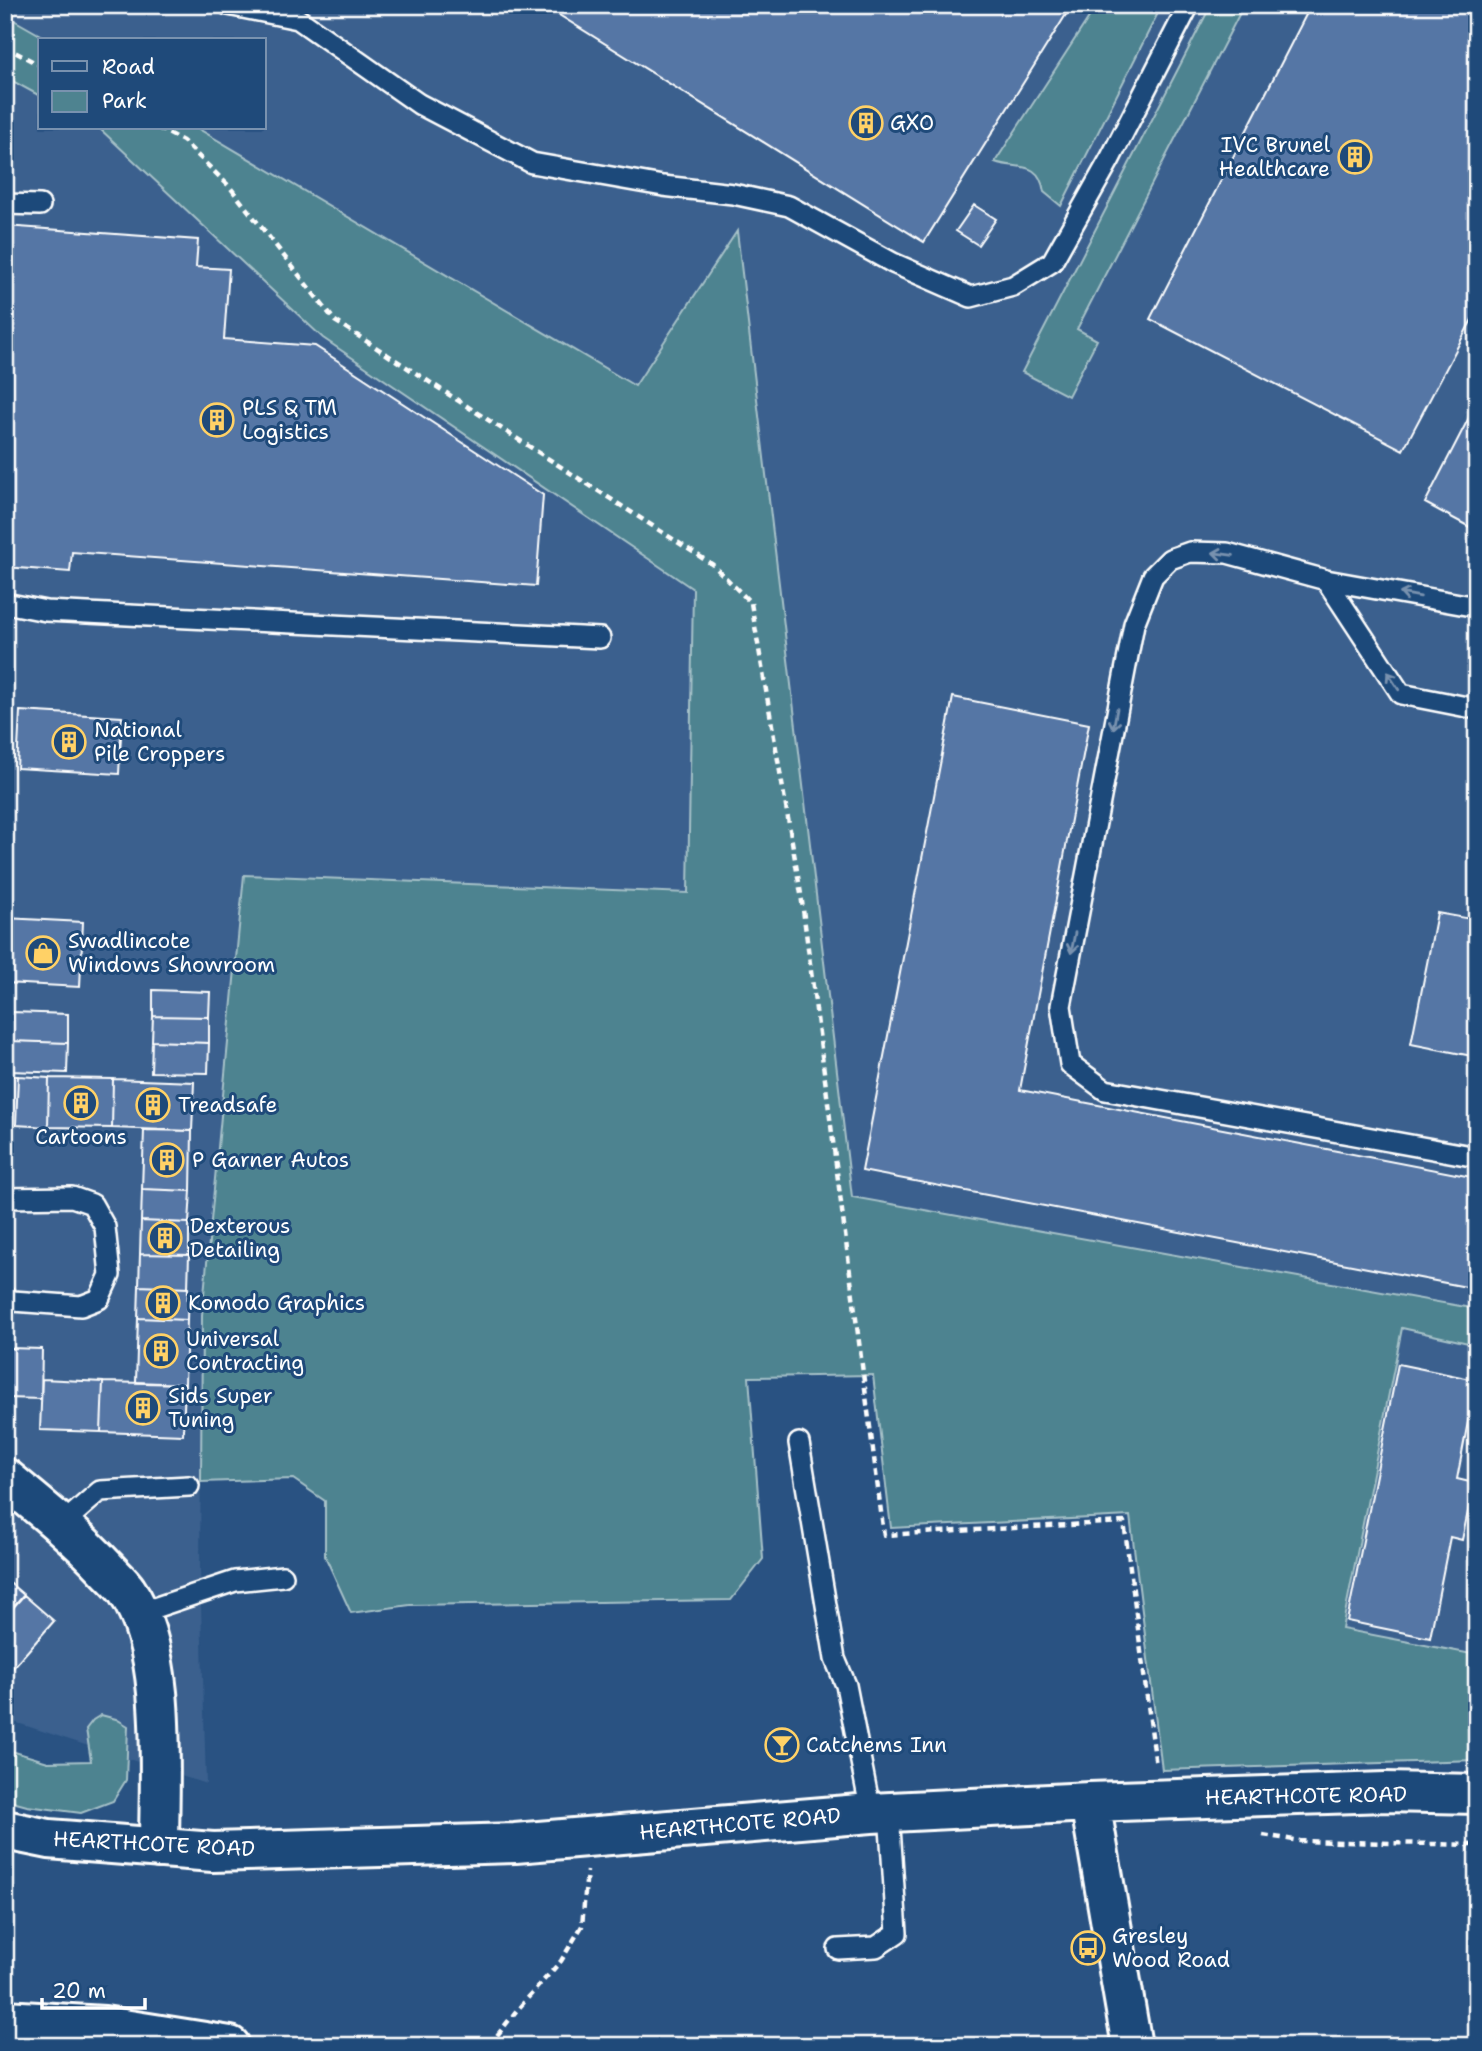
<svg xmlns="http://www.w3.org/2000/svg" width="1482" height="2051" viewBox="0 0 1482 2051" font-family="'Shantell Sans',sans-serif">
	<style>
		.built { fill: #3a608e }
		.green { fill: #4e8390; stroke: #a6c1c8; stroke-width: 2 }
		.building { fill: #5576a5; stroke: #fff; stroke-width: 2 }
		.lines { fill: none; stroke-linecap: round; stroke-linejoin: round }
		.lane-casing { stroke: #fff; stroke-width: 24 }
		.street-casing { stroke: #fff; stroke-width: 44 }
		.secondary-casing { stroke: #fff; stroke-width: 44 }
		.path { stroke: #fff; stroke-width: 4.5; stroke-dasharray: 7 5; stroke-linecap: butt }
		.lane { stroke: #1f4a7a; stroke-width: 19 }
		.street { stroke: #1f4a7a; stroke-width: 38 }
		.secondary { stroke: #1f4a7a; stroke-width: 38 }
		.oneway { stroke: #7992af }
		.labels { text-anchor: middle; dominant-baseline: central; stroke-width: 6; stroke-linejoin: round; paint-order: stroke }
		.poi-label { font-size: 21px; fill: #fff; stroke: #1f4a7a; text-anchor: start }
		.street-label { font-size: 21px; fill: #fff; stroke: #1f4a7a }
	</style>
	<rect width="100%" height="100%" fill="#295282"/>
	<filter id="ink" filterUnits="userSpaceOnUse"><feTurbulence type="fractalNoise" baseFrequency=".0143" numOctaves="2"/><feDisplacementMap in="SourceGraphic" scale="14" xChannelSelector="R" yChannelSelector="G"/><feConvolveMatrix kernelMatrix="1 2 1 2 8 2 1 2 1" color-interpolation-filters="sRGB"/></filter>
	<g filter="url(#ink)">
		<path class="built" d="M5 5H1477V392L1460 425 1477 395V1760L1162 1770 1130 1516 891 1528 737 232 636 386 170 128H264V40H40L5 37Z
			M5 77 40 96V128H99L323 338 571 501 693 589 689 893 244 875 202 1315 200 1569 206 1784 5 1719Z"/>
		<path class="green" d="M1097 5H1162L1061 206 1044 192C1039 159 1017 170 995 162Z
			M1211 5H1244L1077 329 1097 340 1068 396 1022 372Z
			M5 15 49 40H40V96L5 77Z
			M99 128H197L635 386 737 231 852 1197 1477 1309V1345L1402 1328 1342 1629 1477 1655V1760L1162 1770 1130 1516 891 1528 873 1375 749 1377 763 1559 731 1600 410 1605 351 1613 325 1556V1501L293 1479 201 1482 202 1315 244 875 688 893 693 589 323 338Z
			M101 1715 116 1719 128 1726 126 1780 113 1801 81 1813 27 1806 5 1800V1749L48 1762 91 1761 86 1729 93 1720Z"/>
		<path class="building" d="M543 5H1072L924 242Z
			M1311 5H1477V310L1403 450 1150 319Z
			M974 205 996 219 978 245 956 231Z
			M5 226 198 240 196 267 229 269 224 339 315 346 543 495 536 586 72 552 70 572 5 567Z
			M1477 402V531L1425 503Z
			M953 697 1089 724 1020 1090 1477 1178V1289L862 1171Z
			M20 711 122 717 119 774 17 768Z
			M1437 913 1477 920V1057L1411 1044Z
			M5 918 83 922 80 987 5 983Z
			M153 990 210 992 209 1017 153 1016Z
			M12 1012 68 1014V1043L11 1041Z
			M153 1016 209 1017V1043L152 1041Z
			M11 1041 68 1043 67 1073 10 1071Z
			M152 1041 209 1043 208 1073 151 1072Z
			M5 1076H18L16 1125H5Z
			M18 1076 49 1078 48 1127 16 1125Z
			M49 1078 113 1079 112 1128 48 1127Z
			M113 1079 194 1082 192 1131 112 1128Z
			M144 1130 192 1131 191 1191 142 1189Z
			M142 1189 191 1191 189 1223 141 1221Z
			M141 1221 189 1223V1255L140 1254Z
			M140 1254 189 1255 188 1288 139 1286Z
			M139 1286 188 1288 187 1320 138 1318Z
			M138 1318 187 1320 185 1384 136 1382Z
			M9 1348 42 1349 41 1399 7 1398Z
			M1398 1364 1476 1380 1457 1479 1474 1483 1462 1540 1450 1537 1430 1638 1347 1621Z
			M42 1379 103 1382 101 1432 40 1430Z
			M103 1382 185 1384 183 1435 101 1432Z
			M5 1579 24 1595 5 1617Z
			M24 1595 54 1621 5 1677V1617Z"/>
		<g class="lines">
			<defs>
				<path id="lane" d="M228 5 298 19 419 104 532 163 663 186 733 194 789 206 893 263 971 297 1013 286 1052 262 1110 159 1189 5
					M5 204 40 205
					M1326 580 1477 607
					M5 603 46 611 600 638
					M1477 709 1401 694 1326 580 1227 553 1190 552 1170 559 1153 576 1134 624 1061 1006 1070 1064 1105 1090 1477 1157
					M5 1198 72 1197 92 1204 105 1227 110 1275 99 1299 81 1306 13 1301 5 1297
					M799 1443 835 1659 846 1685 871 1813
					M61 1525 100 1491 189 1486
					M139 1613 235 1581 283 1576
					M838 1949 876 1947 897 1933 889 1812"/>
				<path id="street" d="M5 1478C40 1507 75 1535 105 1567 112 1575 121 1582 127 1591 169 1651 159 1776 159 1848
					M5 2020 104 2026 230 2046"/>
				<path id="secondary" d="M1090 1802 1132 2046
					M5 1830 49 1839 213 1852 515 1843 871 1813 1090 1802 1385 1792 1477 1794"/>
			</defs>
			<use href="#lane" class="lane-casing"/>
			<use href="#street" class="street-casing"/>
			<use href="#secondary" class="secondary-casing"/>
			<path class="path" d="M5 47 40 65
				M158 128 183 141 229 186 335 321 713 565 751 603 801 894 884 1535 1124 1522 1156 1766
				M1263 1835 1300 1841 1477 1845
				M492 2046 495 2038 517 2010 561 1961 582 1926 587 1871"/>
			<use href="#lane" class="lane"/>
			<use href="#street" class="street"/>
			<use href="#secondary" class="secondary"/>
		</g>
		<defs><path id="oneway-shaft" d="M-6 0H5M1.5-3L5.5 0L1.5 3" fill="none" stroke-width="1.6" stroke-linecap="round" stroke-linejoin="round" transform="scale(1.75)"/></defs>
		<g class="oneway">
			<use href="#oneway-shaft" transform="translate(1223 554) rotate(-173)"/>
			<use href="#oneway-shaft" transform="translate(1410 595) rotate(-170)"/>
			<use href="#oneway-shaft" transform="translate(1393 681) rotate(-123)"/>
			<use href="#oneway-shaft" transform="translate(1115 719) rotate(101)"/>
			<use href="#oneway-shaft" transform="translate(1073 943) rotate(101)"/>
		</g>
	</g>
	<defs>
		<symbol id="building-ring" viewBox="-11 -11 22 22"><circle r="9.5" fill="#1f4a7a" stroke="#ffd166" stroke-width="1.5"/><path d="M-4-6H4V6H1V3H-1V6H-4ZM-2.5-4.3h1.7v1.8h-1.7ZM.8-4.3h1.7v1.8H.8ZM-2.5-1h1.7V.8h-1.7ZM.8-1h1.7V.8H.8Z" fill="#ffd166"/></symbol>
		<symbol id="shop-ring" viewBox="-11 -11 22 22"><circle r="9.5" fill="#1f4a7a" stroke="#ffd166" stroke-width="1.5"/><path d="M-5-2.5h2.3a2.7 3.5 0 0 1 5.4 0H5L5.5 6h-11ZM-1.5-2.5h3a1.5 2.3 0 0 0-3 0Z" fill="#ffd166"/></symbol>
		<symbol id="bar-ring" viewBox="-11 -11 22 22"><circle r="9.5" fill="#1f4a7a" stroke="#ffd166" stroke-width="1.5"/><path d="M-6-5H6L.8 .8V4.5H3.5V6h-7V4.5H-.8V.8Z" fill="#ffd166"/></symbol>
		<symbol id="bus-ring" viewBox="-11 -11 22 22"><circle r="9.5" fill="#1f4a7a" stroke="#ffd166" stroke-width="1.5"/><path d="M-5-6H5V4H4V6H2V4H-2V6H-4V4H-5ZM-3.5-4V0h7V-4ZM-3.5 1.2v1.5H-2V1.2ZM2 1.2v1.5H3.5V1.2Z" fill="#ffd166"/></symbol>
	</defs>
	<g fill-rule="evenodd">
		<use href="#building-ring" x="847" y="104" width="38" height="38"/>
		<use href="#building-ring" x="1336" y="138" width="38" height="38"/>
		<use href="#building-ring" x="198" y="401" width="38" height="38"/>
		<use href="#building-ring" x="50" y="723" width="38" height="38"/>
		<use href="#shop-ring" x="24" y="934" width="38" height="38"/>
		<use href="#building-ring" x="62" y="1084" width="38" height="38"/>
		<use href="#building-ring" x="134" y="1086" width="38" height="38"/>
		<use href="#building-ring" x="148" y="1141" width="38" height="38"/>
		<use href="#building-ring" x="146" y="1219" width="38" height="38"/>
		<use href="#building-ring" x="144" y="1284" width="38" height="38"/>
		<use href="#building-ring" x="142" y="1332" width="38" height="38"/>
		<use href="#building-ring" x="124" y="1389" width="38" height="38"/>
		<use href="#bar-ring" x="763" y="1726" width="38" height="38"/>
		<use href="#bus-ring" x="1069" y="1929" width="38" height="38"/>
	</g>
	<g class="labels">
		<g class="poi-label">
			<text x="890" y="123">GXO</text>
			<text x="1330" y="145" text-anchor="end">IVC Brunel<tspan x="1330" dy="24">Healthcare</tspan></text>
			<text x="242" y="408">PLS &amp; TM<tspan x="242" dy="24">Logistics</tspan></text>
			<text x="94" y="730">National<tspan x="94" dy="24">Pile Croppers</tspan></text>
			<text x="68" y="941">Swadlincote<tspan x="68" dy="24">Windows Showroom</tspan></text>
			<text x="178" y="1105">Treadsafe</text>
			<text x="81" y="1137" text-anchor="middle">Cartoons</text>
			<text x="192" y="1160">P Garner Autos</text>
			<text x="190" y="1226">Dexterous<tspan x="190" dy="24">Detailing</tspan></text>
			<text x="188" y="1303">Komodo Graphics</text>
			<text x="186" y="1339">Universal<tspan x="186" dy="24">Contracting</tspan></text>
			<text x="168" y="1396">Sids Super<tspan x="168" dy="24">Tuning</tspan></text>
			<text x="806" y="1745">Catchems Inn</text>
			<text x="1112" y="1936">Gresley<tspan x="1112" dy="24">Wood Road</tspan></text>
		</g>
		<g class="street-label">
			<text transform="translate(1306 1796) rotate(-1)">HEARTHCOTE ROAD</text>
			<text transform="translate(740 1824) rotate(-5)">HEARTHCOTE ROAD</text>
			<text transform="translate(154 1844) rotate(3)">HEARTHCOTE ROAD</text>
		</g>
	</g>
	<rect width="1482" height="2051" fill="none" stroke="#1f4a7a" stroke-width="28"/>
	<rect x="14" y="14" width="1454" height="2023" fill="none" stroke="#fff" stroke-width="2.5" filter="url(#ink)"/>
	<rect x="38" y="38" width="228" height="91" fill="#1f4a7a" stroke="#7992af" stroke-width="2"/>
	<rect x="52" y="61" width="35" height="10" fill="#1f4a7a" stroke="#7992af" stroke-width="2"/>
	<text x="102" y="74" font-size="21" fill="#ffffff">Road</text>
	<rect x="52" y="91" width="35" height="21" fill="#4e8390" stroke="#7992af" stroke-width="2"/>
	<text x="102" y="108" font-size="21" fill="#ffffff">Park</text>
	<path d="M42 1998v10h103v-10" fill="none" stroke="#ffffff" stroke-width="3.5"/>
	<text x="52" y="1998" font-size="21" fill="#ffffff" stroke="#1f4a7a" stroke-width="5" paint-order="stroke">20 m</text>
</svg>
